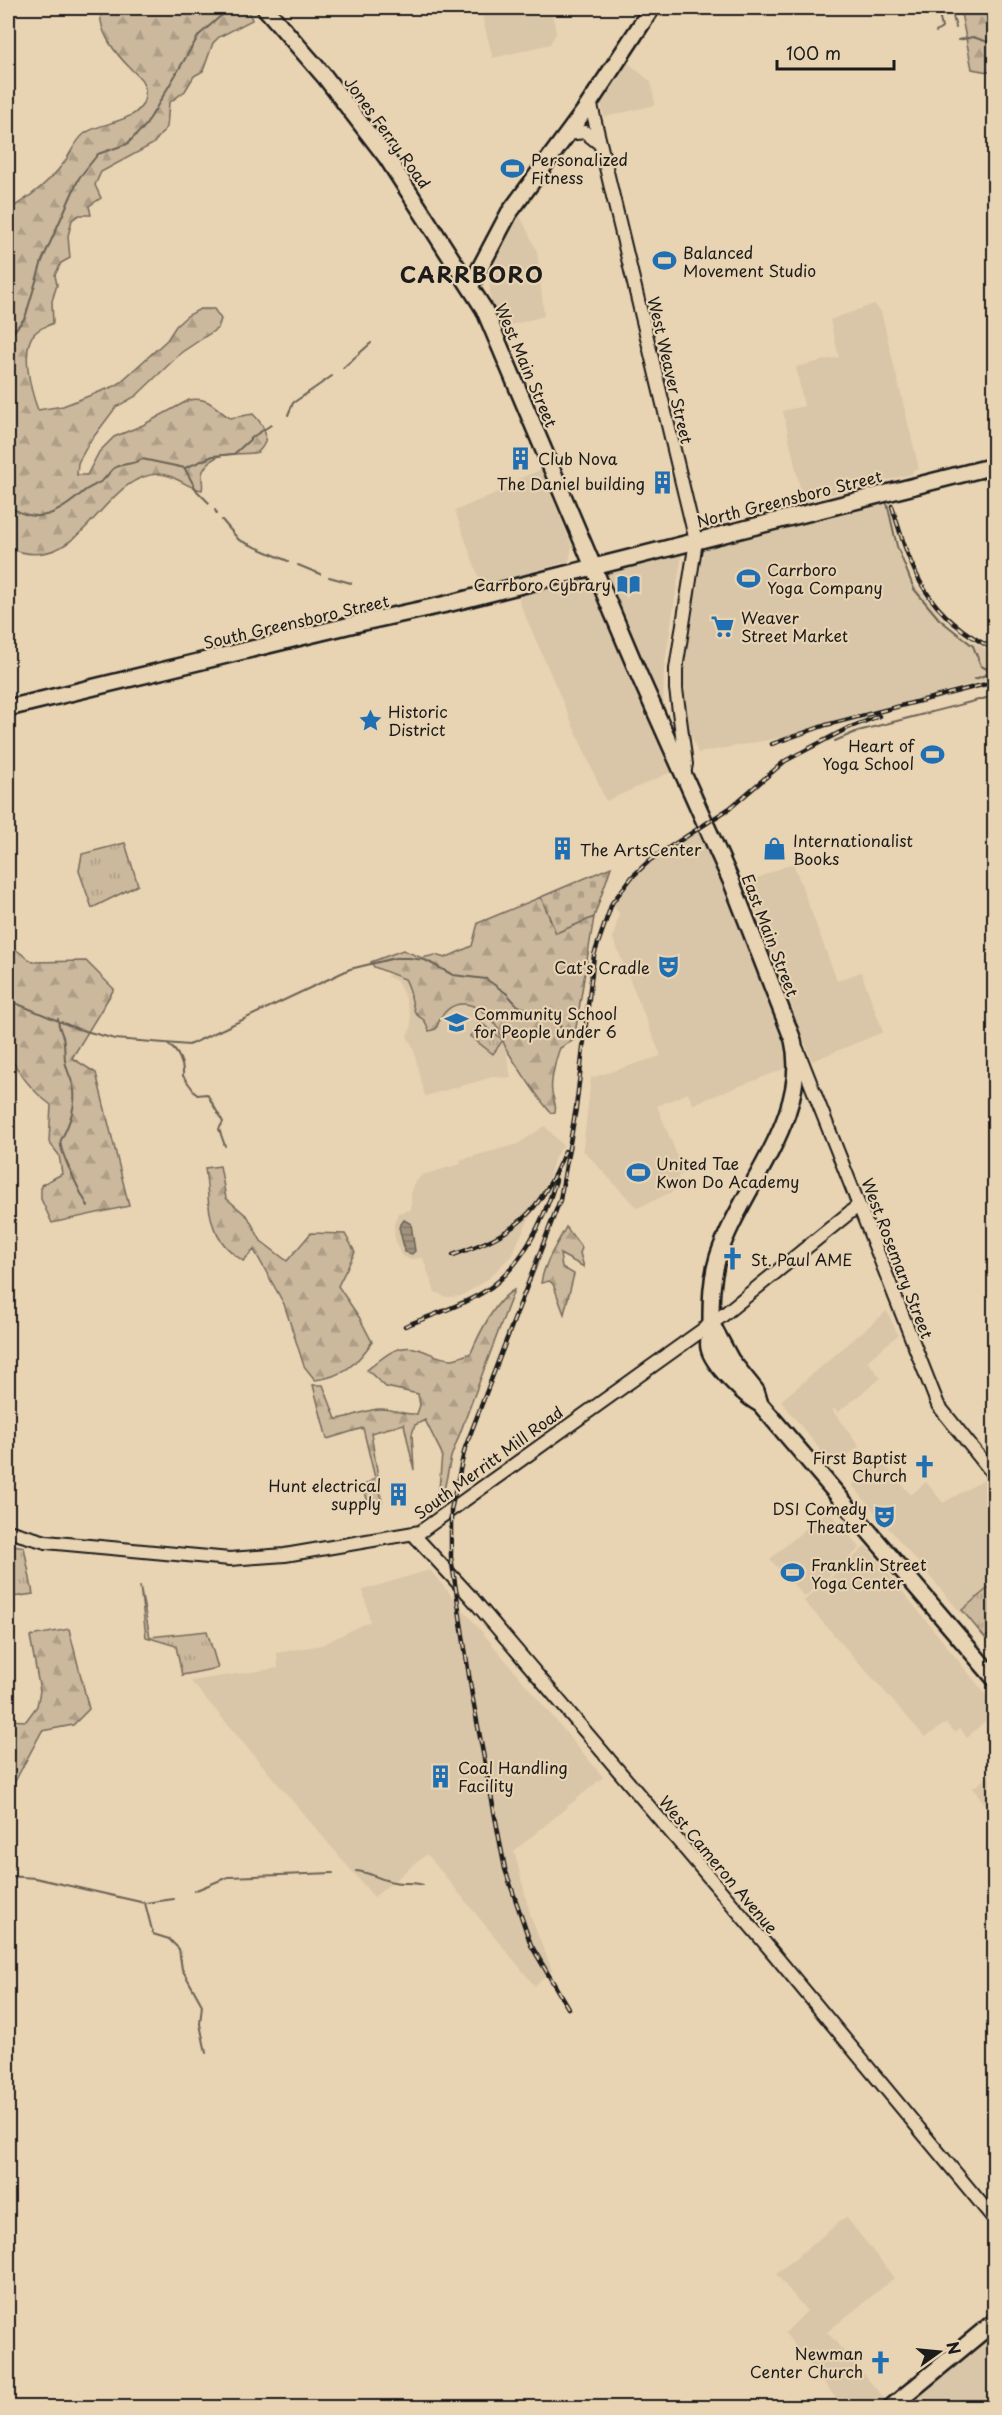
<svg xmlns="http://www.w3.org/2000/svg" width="1002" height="2415" viewBox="0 0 1002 2415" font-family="'Playpen Sans',sans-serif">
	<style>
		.built { fill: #d9c5a7 }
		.grass { fill: url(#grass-tufts); stroke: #746a5c; stroke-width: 1.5 }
		.forest { fill: url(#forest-firs); stroke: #746a5c; stroke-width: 1.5 }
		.cemetery { fill: url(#cemetery-stones); stroke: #746a5c; stroke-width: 1.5 }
		.water { fill: url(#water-rules); stroke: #6b6356; stroke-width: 1.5 }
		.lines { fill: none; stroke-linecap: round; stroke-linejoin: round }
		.stream { stroke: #6b6356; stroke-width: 2 }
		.minor-casing { stroke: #1c1c1c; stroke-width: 16 }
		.major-casing { stroke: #1c1c1c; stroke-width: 20 }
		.minor { stroke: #e8d3b2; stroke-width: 12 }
		.major { stroke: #e8d3b2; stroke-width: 15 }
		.rail-casing { stroke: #1c1c1c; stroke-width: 4.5 }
		.rail { stroke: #e8d3b2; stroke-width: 2; stroke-dasharray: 7; stroke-linecap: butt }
		.labels { text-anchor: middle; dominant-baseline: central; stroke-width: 4.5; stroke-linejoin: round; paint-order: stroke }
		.street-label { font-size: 16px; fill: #1c1c1c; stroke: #e8d3b2 }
		.poi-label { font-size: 16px; fill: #1c1c1c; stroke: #e8d3b2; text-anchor: start }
		.district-label { font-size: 22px; font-weight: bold; letter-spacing: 1.5px; fill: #1c1c1c; stroke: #e8d3b2 }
	</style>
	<defs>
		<pattern id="grass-tufts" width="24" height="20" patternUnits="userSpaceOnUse" patternTransform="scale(1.5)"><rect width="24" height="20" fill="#cbb89d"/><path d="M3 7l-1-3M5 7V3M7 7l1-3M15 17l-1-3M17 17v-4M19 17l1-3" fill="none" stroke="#ae9e87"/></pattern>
		<pattern id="forest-firs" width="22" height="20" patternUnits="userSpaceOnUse" patternTransform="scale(1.5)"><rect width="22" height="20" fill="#cbb89d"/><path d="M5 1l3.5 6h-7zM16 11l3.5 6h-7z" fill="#ae9e87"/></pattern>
		<pattern id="cemetery-stones" width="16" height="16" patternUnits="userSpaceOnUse" patternTransform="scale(1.5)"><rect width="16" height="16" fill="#cbb89d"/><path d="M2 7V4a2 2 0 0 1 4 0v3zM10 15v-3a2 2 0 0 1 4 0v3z" fill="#ae9e87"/></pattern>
		<pattern id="water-rules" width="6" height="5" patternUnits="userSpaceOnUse" patternTransform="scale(1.5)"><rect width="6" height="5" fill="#a0927d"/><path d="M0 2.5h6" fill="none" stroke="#827666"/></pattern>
	</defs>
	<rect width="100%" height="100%" fill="#e8d3b2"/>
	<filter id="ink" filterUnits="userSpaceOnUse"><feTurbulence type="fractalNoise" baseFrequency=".0167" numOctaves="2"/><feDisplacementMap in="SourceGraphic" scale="12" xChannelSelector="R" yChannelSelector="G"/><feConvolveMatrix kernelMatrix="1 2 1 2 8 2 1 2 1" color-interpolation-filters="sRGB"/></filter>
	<g filter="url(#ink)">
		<path class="built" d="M480 8H551L556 33 550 44 493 58Z
			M626 61 651 82 655 105 604 117 600 99Z
			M520 216 537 251 544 316 502 327 491 303 489 277 507 235Z
			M874 304 881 312 919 469 913 470 912 474 803 501 783 411 804 406 796 367 839 357 830 320Z
			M541 470 572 546 569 561 482 586 455 511 516 484 518 479Z
			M886 503 897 548 913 582 946 623 967 639 994 654V678L820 725 794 735 698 753 688 727 683 674 704 548Z
			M682 553 664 669 663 710 605 573Z
			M587 578 671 772 606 801 519 601 520 595 524 594Z
			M698 830 742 929 784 1039 789 1067 693 1104 688 1093 657 1106 684 1173 677 1177 683 1187 637 1208 583 1150 591 1078 661 1056 613 938 619 914 612 903 632 877 650 860Z
			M793 863 837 981 861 972 883 1032 812 1061 746 883Z
			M487 943 511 1078 493 1077 425 1096 413 1047 407 1036 411 1028V1017L405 997 397 981 386 976Z
			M545 1126 563 1146 555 1156 549 1177 511 1256 488 1279 461 1296 446 1297 435 1292 423 1258 409 1259 401 1255 395 1239 394 1224 398 1213 411 1210V1194L414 1184 422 1175 461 1164 460 1160 518 1144Z
			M887 1311 898 1335 867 1361 881 1378 838 1412 835 1409 832 1410 859 1446 844 1459 827 1458 781 1401Z
			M880 1460 911 1495 926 1482 943 1503 986 1479 994 1488V1584L961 1613 852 1485Z
			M828 1510 860 1548 805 1597 770 1559Z
			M866 1546 994 1705V1713L967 1737 960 1728 955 1732 946 1723 925 1737 804 1601Z
			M430 1570 603 1777 514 1851 531 1918 552 1970 535 1986 427 1854 374 1897 191 1681 278 1668 277 1653 322 1645 370 1621 363 1590Z
			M994 1772V1816L973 1788Z
			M846 2217 894 2278 827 2332 892 2407H843L785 2333 807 2311 776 2274Z
			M994 2330V2407L900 2408Z"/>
		<path class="grass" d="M125 843 138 885 92 908 79 871 82 854Z
			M480 1022 503 1040 493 1054 470 1036Z
			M8 1544 24 1547 33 1594 13 1597 8 1571Z
			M994 1583V1630L985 1638 962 1610Z
			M140 1586 150 1637 207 1631 218 1668 182 1675 176 1646 146 1637Z"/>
		<path class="forest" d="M101 8H248L252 20 219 37 213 43 203 71 194 76 185 91 169 103 167 127 153 144 101 172 95 185 101 198 89 206 91 215H79L72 220 68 236 70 258 61 263 55 275 57 285 52 301 53 323C48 326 40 328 36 332 19 346 31 392 38 410L63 406 117 385 167 340 176 326 187 316 200 309H214L221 319 218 328 182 352 136 396 116 407 89 443 78 463 77 475H87L99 452 114 437 143 425 189 400C210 396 215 409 230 418L253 414C264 425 272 439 258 452 238 457 215 447 203 471 200 477 204 484 202 490 188 489 175 474 159 474 100 475 84 579 8 548V210C29 198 48 183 63 164 70 155 75 141 84 134 101 120 149 124 145 89 144 80 138 76 132 70 116 54 97 32 101 8Z
			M960 8H994V73L972 69Z
			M541 897 556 933 594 917 574 1040 560 1048C556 1058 550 1082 552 1092 553 1100 557 1104 555 1112L551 1113C537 1097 520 1070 508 1052 503 1044 502 1035 497 1027 479 999 447 993 436 1029L429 1031C423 1013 421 1022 415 1012 411 1004 412 990 405 979L374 967 371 962 403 950 422 958 435 955 445 958 472 946 478 923Z
			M8 944 33 962 86 961 114 989 72 1058 96 1073 129 1206 52 1223 41 1199V1185L62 1174 59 1155 49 1142 51 1105C32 1091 18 1073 8 1052Z
			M220 1166 226 1198 248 1217 261 1241 287 1261 311 1233 345 1234 355 1252 338 1286 359 1317 372 1342C357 1364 342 1377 315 1380L304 1366 284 1304 254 1250 243 1261C204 1235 211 1210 205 1168Z
			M566 1227 582 1248 580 1253 584 1267 560 1254 562 1267 574 1274 564 1314 553 1284 549 1281 541 1283C544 1263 557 1244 566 1227Z
			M514 1290 451 1457 442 1500 438 1501 442 1454 425 1420 415 1425 412 1434 414 1470 404 1424 371 1433 382 1502 369 1505 363 1486 375 1478 363 1428 327 1439 313 1385H323L336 1419C351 1418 364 1410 379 1409 393 1408 402 1415 417 1414L420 1405 418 1394 386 1387 367 1370C378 1362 389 1350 403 1348 422 1345 435 1360 453 1359 458 1358 465 1355 471 1353 479 1334 496 1299 514 1290Z
			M69 1629 89 1709 73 1725 42 1731 13 1785 8 1788V1720L26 1721 37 1706 40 1691 30 1636Z"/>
		<path class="cemetery" d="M611 867 594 917 556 933 541 897Z"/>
		<path class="water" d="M404 1220 411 1224 415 1251 412 1254 405 1252 399 1227Z"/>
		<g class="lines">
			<path class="stream" d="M938 8 942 28
				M951 8 956 28
				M936 32 942 28
				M958 40 973 37 994 44
				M8 338 25 318 42 261 79 178 98 154 127 144 146 125 199 35 230 8
				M343 368 371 343
				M288 415 293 403 332 376
				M185 469 197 491 209 503
				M887 503 897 546 914 589 939 619 973 646 981 666 993 672 975 679
				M8 505C36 527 59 513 82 493 88 487 97 485 103 480 107 477 111 469 116 467 125 463 133 465 142 459L185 468 213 456 234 454 254 436 271 425
				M215 510 217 514
				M222 520 239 540 288 561
				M298 565 320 574
				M329 577 351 583
				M835 741 858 731 994 696
				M8 1000 78 1029 115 1039 189 1045 350 969 395 958H409L425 960 453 975 486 979 506 993 518 1006 559 1020 562 1035 573 1032
				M58 1019C58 1026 61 1031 63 1037 65 1045 64 1052 65 1060 66 1071 73 1080 74 1091 76 1108 69 1125 61 1140 57 1147 82 1196 88 1206
				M167 1044C178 1050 184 1064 183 1076L197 1095 207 1094 223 1122 219 1129 225 1146
				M356 1871C370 1872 380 1880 394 1882 404 1884 413 1882 423 1885
				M8 1876 35 1878 145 1903 174 1899
				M194 1891 228 1877 333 1873
				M145 1903 153 1934 169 1939 179 1949 182 1969 202 2005 200 2024 206 2053"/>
			<defs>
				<path id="minor" d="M590 101 696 541 676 669V689L686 764 684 774
					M567 134 585 132 600 144
					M797 1049 938 1405 994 1475
					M8 1531 46 1542 230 1559 285 1555 420 1532 722 1316 859 1205
					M413 1534 471 1597 759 1936 994 2219"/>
				<path id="major" d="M265 8 325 77 387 158 484 309 639 675 732 883 793 1040C811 1116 741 1187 718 1257 711 1280 711 1301 711 1325 711 1332 707 1341 709 1348 712 1364 746 1397 760 1404L994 1678
					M471 285 509 213 585 110 652 8
					M8 708 355 624 451 603 994 466
					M711 1323 731 1360 756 1391 760 1404
					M890 2408 994 2322"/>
			</defs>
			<use href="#minor" class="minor-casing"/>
			<use href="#major" class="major-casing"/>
			<use href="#minor" class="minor"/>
			<use href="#major" class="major"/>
			<defs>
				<path id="rail" d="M892 506C912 574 927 616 994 649
					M772 744 826 725 994 682
					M453 1255C517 1233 539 1214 565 1151
					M405 1326C430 1316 458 1307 482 1293 520 1271 544 1221 556 1180
					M568 2008 531 1945 505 1869 472 1695 451 1557V1510L465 1448 560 1200 576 1108 594 955 612 903 632 877 650 860 730 808 785 761 848 728 879 716"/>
			</defs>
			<use href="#rail" class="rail-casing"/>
			<use href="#rail" class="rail"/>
		</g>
	</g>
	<defs>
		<symbol id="stadium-bare" viewBox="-9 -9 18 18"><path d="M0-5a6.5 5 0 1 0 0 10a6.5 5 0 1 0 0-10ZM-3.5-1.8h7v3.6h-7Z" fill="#1f6fb2" stroke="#e8d3b2" stroke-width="2.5" paint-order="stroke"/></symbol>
		<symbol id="building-bare" viewBox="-9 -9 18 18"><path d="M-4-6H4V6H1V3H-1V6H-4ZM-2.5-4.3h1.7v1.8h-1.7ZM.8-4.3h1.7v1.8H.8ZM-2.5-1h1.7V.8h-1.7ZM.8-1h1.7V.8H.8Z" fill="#1f6fb2" stroke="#e8d3b2" stroke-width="2.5" paint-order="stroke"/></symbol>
		<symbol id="library-bare" viewBox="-9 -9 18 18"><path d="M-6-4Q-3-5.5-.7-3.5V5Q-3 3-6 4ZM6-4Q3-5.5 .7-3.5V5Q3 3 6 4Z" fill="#1f6fb2" stroke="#e8d3b2" stroke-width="2.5" paint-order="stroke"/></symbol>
		<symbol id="supermarket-bare" viewBox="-9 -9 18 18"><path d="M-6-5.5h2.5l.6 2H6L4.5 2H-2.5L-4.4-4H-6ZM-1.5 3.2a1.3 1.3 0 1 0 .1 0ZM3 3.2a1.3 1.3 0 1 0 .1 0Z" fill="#1f6fb2" stroke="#e8d3b2" stroke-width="2.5" paint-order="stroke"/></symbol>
		<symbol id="sight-bare" viewBox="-9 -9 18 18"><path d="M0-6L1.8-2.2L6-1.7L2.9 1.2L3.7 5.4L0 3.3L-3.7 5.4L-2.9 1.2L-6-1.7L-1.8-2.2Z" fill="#1f6fb2" stroke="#e8d3b2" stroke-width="2.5" paint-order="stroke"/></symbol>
		<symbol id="shop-bare" viewBox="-9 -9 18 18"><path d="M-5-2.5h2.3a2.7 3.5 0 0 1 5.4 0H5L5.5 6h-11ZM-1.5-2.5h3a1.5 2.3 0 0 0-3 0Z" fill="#1f6fb2" stroke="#e8d3b2" stroke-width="2.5" paint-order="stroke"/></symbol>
		<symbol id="theatre-bare" viewBox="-9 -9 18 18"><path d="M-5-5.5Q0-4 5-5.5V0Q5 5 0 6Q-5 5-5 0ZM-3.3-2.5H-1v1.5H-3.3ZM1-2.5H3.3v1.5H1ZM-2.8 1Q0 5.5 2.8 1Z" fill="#1f6fb2" stroke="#e8d3b2" stroke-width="2.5" paint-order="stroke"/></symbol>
		<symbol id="school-bare" viewBox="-9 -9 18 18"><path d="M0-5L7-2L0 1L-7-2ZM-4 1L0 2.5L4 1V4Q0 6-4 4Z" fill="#1f6fb2" stroke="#e8d3b2" stroke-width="2.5" paint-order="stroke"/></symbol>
		<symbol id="church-bare" viewBox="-9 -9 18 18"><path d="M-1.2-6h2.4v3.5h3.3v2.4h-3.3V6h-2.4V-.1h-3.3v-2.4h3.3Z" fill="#1f6fb2" stroke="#e8d3b2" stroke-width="2.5" paint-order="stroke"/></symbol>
	</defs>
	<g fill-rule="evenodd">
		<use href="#stadium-bare" x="496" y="152" width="33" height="33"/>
		<use href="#stadium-bare" x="648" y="244" width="33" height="33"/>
		<use href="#building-bare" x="504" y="442" width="33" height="33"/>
		<use href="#building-bare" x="646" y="466" width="33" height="33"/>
		<use href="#stadium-bare" x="732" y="562" width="33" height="33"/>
		<use href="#library-bare" x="612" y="568" width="33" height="33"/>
		<use href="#supermarket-bare" x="706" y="610" width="33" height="33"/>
		<use href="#sight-bare" x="354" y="704" width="33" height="33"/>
		<use href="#stadium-bare" x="916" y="738" width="33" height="33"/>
		<use href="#building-bare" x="546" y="832" width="33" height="33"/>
		<use href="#shop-bare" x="758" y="832" width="33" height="33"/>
		<use href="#theatre-bare" x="652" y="950" width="33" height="33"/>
		<use href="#school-bare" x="440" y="1006" width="33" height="33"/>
		<use href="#stadium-bare" x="622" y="1156" width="33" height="33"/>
		<use href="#church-bare" x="716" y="1242" width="33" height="33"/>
		<use href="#church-bare" x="908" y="1450" width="33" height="33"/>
		<use href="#building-bare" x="382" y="1478" width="33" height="33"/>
		<use href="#theatre-bare" x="868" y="1500" width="33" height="33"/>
		<use href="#stadium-bare" x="776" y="1556" width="33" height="33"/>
		<use href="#building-bare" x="424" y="1760" width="33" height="33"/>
		<use href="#church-bare" x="864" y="2346" width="33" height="33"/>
	</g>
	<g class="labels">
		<g class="street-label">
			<text transform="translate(388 132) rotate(54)">Jones Ferry Road</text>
			<text transform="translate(527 365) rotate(67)">West Main Street</text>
			<text transform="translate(671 370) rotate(77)">West Weaver Street</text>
			<text transform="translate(789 498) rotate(-14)">North Greensboro Street</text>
			<text transform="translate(296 621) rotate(-13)">South Greensboro Street</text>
			<text transform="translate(771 935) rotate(69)">East Main Street</text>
			<text transform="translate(898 1258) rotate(69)">West Rosemary Street</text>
			<text transform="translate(488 1462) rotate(-36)">South Merritt Mill Road</text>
			<text transform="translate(719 1864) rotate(50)">West Cameron Avenue</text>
		</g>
		<g class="poi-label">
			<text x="531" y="159">Personalized<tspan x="531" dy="18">Fitness</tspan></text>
			<text x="683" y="252">Balanced<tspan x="683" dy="18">Movement Studio</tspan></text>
			<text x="538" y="458">Club Nova</text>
			<text x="645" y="483" text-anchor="end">The Daniel building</text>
			<text x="767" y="569">Carrboro<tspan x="767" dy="18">Yoga Company</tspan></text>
			<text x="611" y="584" text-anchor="end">Carrboro Cybrary</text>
			<text x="741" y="617">Weaver<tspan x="741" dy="18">Street Market</tspan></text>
			<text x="388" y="711">Historic<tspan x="388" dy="18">District</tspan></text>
			<text x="914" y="745" text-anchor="end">Heart of<tspan x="914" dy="18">Yoga School</tspan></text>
			<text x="793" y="840">Internationalist<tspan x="793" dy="18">Books</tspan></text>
			<text x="580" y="849">The ArtsCenter</text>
			<text x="650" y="967" text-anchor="end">Cat's Cradle</text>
			<text x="474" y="1013">Community School<tspan x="474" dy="18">for People under 6</tspan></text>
			<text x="656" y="1163">United Tae<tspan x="656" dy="18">Kwon Do Academy</tspan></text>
			<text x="751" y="1259">St. Paul AME</text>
			<text x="907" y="1457" text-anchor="end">First Baptist<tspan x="907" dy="18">Church</tspan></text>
			<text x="381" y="1485" text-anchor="end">Hunt electrical<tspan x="381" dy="18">supply</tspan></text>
			<text x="867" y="1508" text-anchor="end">DSI Comedy<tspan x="867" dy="18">Theater</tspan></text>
			<text x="811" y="1564">Franklin Street<tspan x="811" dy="18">Yoga Center</tspan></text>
			<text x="458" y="1767">Coal Handling<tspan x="458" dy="18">Facility</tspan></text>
			<text x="863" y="2353" text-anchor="end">Newman<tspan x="863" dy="18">Center Church</tspan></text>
		</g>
		<g class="district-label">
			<text x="472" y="273">CARRBORO</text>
		</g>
	</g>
	<rect width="1002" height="2415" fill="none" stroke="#e8d3b2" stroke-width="30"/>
	<rect x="15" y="15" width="972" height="2385" fill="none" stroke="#1c1c1c" stroke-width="2" filter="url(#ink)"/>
	<g transform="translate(939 2352) rotate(75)" stroke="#e8d3b2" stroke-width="4.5" paint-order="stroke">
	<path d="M0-4.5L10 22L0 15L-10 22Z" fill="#1c1c1c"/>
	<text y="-9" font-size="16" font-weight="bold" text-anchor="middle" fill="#1c1c1c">N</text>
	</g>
	<path d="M777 60v9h117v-9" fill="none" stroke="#1c1c1c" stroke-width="3"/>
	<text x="786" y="60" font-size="18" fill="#1c1c1c" stroke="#e8d3b2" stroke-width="4.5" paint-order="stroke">100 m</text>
</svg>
